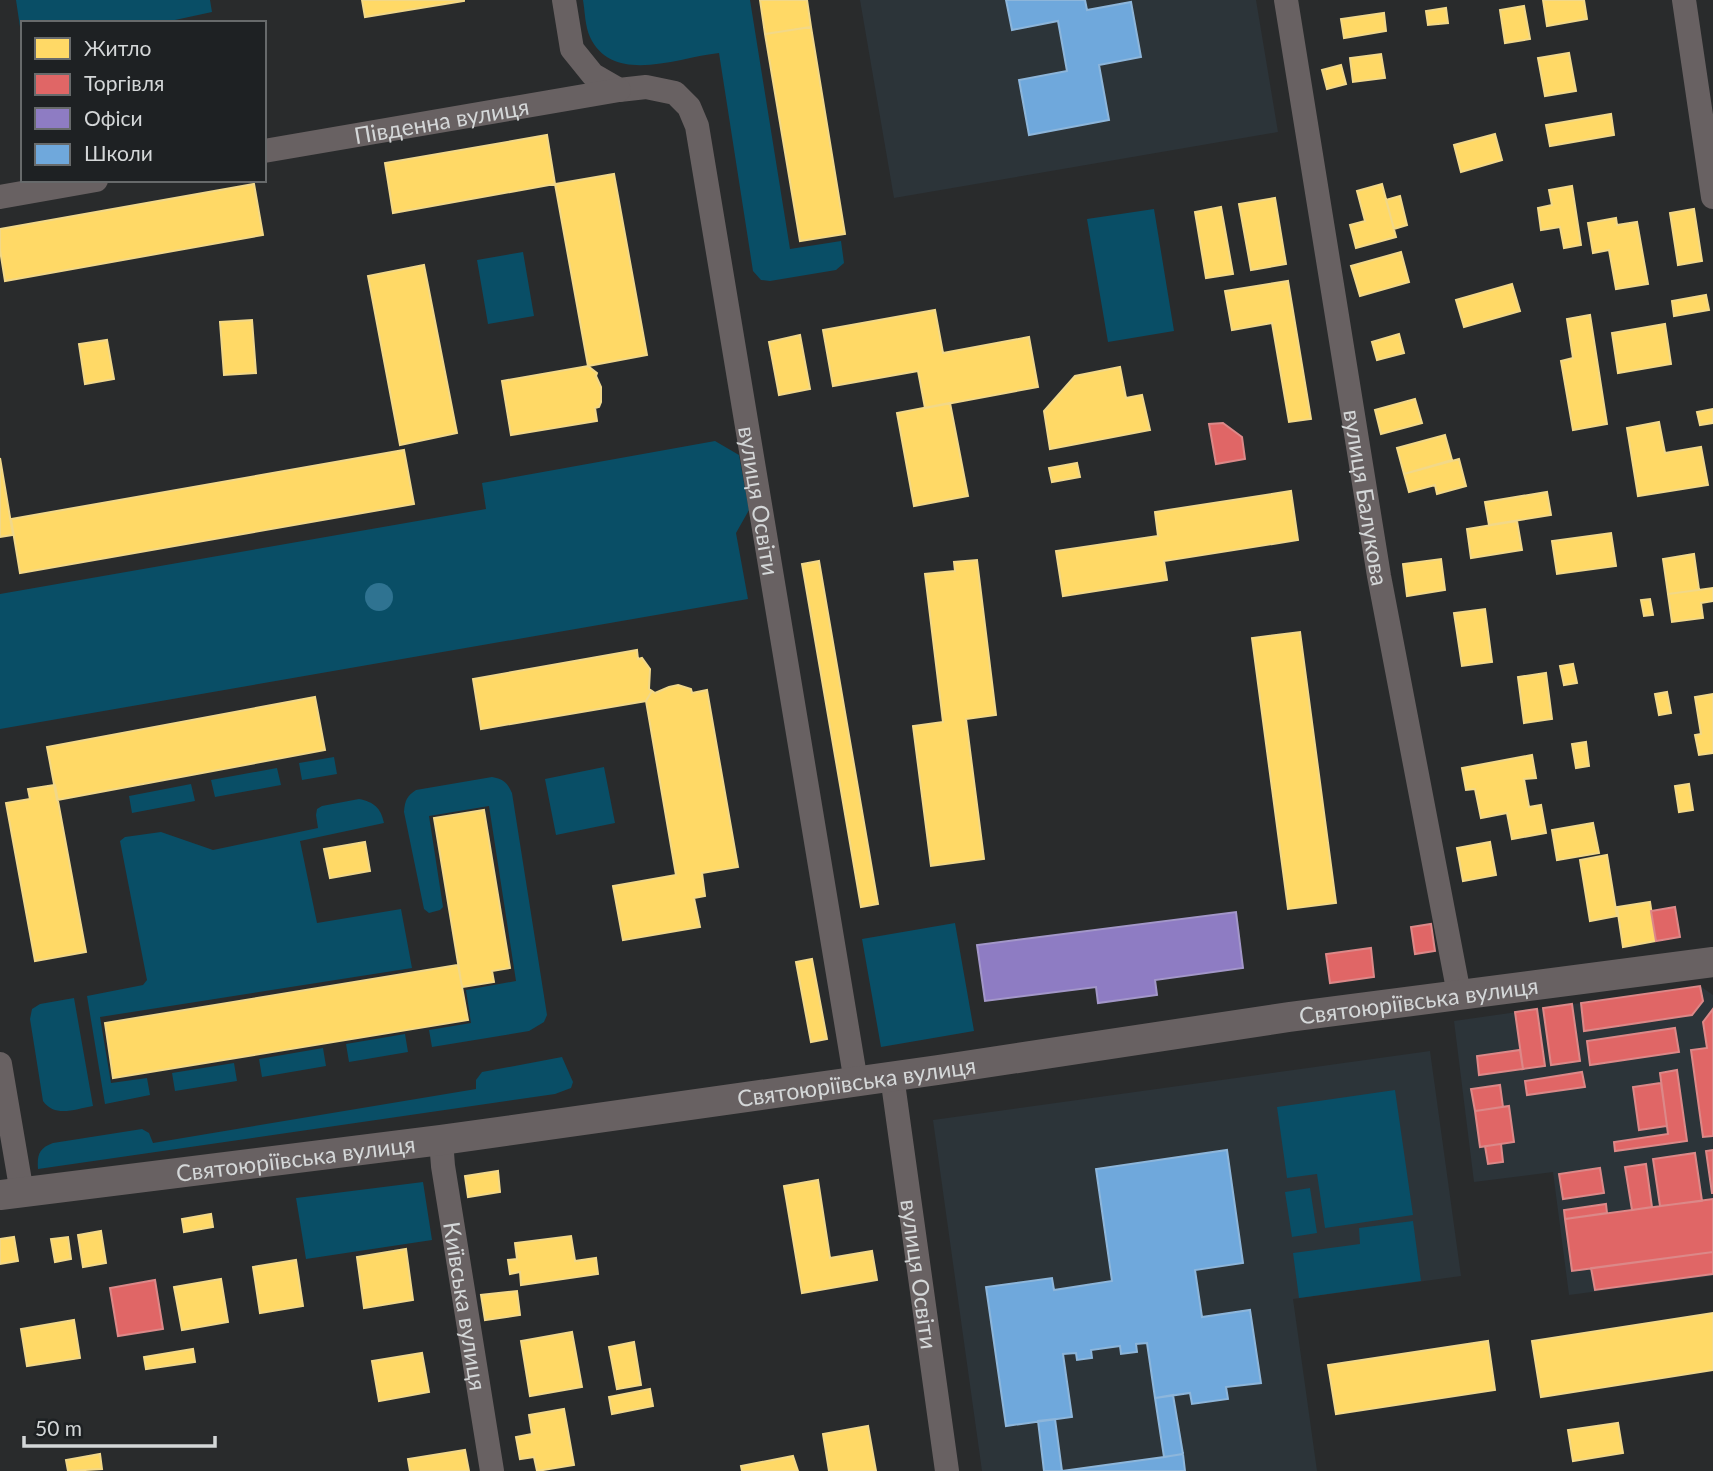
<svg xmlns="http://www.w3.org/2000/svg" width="1713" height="1471" viewBox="0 0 1713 1471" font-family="Lato,sans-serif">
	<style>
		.built { fill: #2c3439 }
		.green { fill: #094e66 }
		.water { fill: #2f7391 }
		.homes { fill: #ffd966; stroke: #f2d888; stroke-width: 2 }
		.shops { fill: #e06666; stroke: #dc8888; stroke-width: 2 }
		.offices { fill: #8e7cc3; stroke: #a397c9; stroke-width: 2 }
		.schools { fill: #6fa8dc; stroke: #8db6db; stroke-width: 2 }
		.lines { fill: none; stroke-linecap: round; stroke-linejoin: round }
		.minor { stroke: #686162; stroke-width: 24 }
		.tertiary { stroke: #686162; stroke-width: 30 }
		.labels { text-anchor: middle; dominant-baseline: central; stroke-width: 7; stroke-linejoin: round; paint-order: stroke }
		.street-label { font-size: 23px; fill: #d4d7d8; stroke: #1e2123 }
	</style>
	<rect width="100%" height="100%" fill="#292b2c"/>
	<path class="built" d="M860 0H1256L1278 132 894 198Z
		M1700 986 1713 995V1276L1569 1295 1553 1172 1474 1182 1454 1021Z
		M1430 1051 1461 1276 1293 1299 1317 1471H982L933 1120Z"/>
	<path class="green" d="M16 0H210L212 12 161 23H23V47Z
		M583 0H750L790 249 841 241 844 263 836 270 770 281 761 280 753 271 719 53C679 57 613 86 590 37 585 26 585 12 583 0Z
		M1154 209 1174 331 1108 342 1087 219Z
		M523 252 534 316 488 324 477 260Z
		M715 441 739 455 749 510 736 533 748 599 0 729V594L486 509 482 483Z
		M334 757 337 774 302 780 299 763Z
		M604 767 615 823 556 835 545 779Z
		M277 768 281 785 215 797 211 780Z
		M492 777C503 779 507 782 512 793L547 1015 544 1022 529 1031 432 1047 429 1030 471 1023 466 990 516 981 489 806 429 816 443 907 440 910 429 913 424 909 404 812C405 800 407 796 416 790Z
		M191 784 195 801 132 813 129 796Z
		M359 799C374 802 381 808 384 823L300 841 317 923 401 909 412 968 100 1017 111 1083 147 1078 150 1095 105 1104 87 996 143 985 147 980 120 841 125 837 161 832 213 850 318 828 316 815 317 809 322 806Z
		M955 923 974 1031 881 1047 862 939Z
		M74 998 93 1106C75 1109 55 1118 43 1101L30 1019 32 1009 40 1004Z
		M405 1034 408 1052 349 1062 346 1044Z
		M323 1048 326 1066 262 1077 259 1059Z
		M562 1057 573 1082 571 1088 555 1094 38 1169C37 1155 39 1148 53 1143L142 1129 149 1133 153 1143 476 1089V1080L482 1072Z
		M234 1063 237 1081 175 1091 172 1073Z
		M1395 1090 1413 1215 1325 1228 1317 1174 1287 1178 1277 1107Z
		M423 1182 432 1240 306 1259 296 1198Z
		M1310 1188 1317 1233 1292 1237 1285 1192Z
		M1413 1221 1421 1281 1299 1298 1293 1253 1360 1244 1359 1228Z"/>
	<path class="water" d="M365 597a14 14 0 1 1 28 0a14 14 0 1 1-28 0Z"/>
	<path class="homes" d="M362 0H464V1L365 17Z
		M760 0H807L811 27 765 34Z
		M1543 0H1584L1587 19 1547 26Z
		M1524 6 1530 39 1505 43 1500 10Z
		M1446 8 1448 23 1428 25 1426 11Z
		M1384 13 1386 31 1344 38 1341 19Z
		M811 27 845 234 800 241 765 34Z
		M1569 53 1576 91 1545 96 1538 58Z
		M1381 54 1385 78 1353 82 1350 58Z
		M1341 65 1346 84 1327 89 1322 70Z
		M1611 114 1614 135 1550 146 1546 125Z
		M1495 134 1502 160 1461 172 1454 145Z
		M547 135 555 184 393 213 385 163Z
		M614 174 647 355 588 366 555 184Z
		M254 184 263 235 5 281 0 250V229Z
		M1382 184 1396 237 1356 248 1350 225 1365 221 1357 191Z
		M1572 186 1581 245 1564 248 1560 227 1541 230 1538 208 1552 205 1549 190Z
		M1400 196 1407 225 1394 229 1386 200Z
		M1275 198 1286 264 1251 270 1239 204Z
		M1221 207 1233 274 1206 278 1195 212Z
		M1694 209 1702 261 1678 265 1670 213Z
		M1616 218 1617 225 1637 222 1648 284 1616 289 1609 250 1593 253 1588 223Z
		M1401 252 1409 282 1360 296 1351 266Z
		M424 265 457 433 400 445 368 276Z
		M1288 281 1311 419 1289 422 1272 323 1232 330 1225 291Z
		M1512 284 1520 311 1464 327 1456 300Z
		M1706 295 1709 310 1674 316 1672 301Z
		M935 310 943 353 1029 337 1038 387 925 408 918 371 833 386 823 330Z
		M1590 315 1607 424 1573 430 1561 361 1573 358 1567 319Z
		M252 320 256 373 224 375 220 322Z
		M1665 324 1671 364 1618 373 1612 333Z
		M1399 334 1404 353 1377 360 1372 342Z
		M800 335 810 389 779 395 769 342Z
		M107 340 114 379 85 384 79 344Z
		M588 366 597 373 596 376 601 387V402L599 407 595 408 597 421 511 435 502 381Z
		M1120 367 1126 398 1142 395 1150 430 1050 449 1044 411 1075 376Z
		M1415 399 1422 423 1381 434 1375 410Z
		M950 403 968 496 914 506 897 413Z
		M1713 409V423L1700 425 1697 412Z
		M1659 422 1665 453 1701 447 1708 485 1638 496 1627 428Z
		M1445 435 1452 460 1404 474 1397 448Z
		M404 450 414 504 20 573 11 519Z
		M0 458 13 535 0 537Z
		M1459 459 1466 486 1437 494 1435 485 1409 492 1404 474Z
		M1077 463 1080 477 1052 482 1049 468Z
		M1291 491 1298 540 1164 561 1167 580 1063 596 1056 551 1158 536 1155 512Z
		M1547 492 1551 515 1489 525 1485 502Z
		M1517 521 1522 550 1471 558 1467 529Z
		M1611 533 1616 566 1557 574 1552 541Z
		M1694 554 1699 590 1668 594 1663 559Z
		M1441 559 1445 590 1407 596 1403 564Z
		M977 560 996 715 966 719 984 859 931 866 913 726 943 722 925 574 955 571 954 562Z
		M819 561 878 904 861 907 802 564Z
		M1713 588V601L1701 603 1703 618 1672 622 1668 594Z
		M1650 599 1653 615 1644 616 1641 600Z
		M1485 609 1492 662 1462 666 1454 613Z
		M1300 632 1336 903 1288 909 1252 638Z
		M637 650 638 659 642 658 650 669 649 689 652 691 646 701 481 729 473 679Z
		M1573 664 1577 683 1564 685 1560 666Z
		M1546 673 1552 719 1524 723 1518 677Z
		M678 685 691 689 692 693 707 690 738 867 702 873 705 896 694 898 700 927 623 940 613 886 676 875 646 701 652 691 655 693 669 687Z
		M1667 692 1671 713 1659 715 1655 694Z
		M1713 694V753L1699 755 1695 735 1701 734 1695 697Z
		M315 697 325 750 57 800 47 747Z
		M1586 742 1589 766 1576 768 1572 744Z
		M1532 755 1536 778 1524 779 1529 807 1541 805 1546 833 1512 839 1507 813 1481 818 1475 789 1466 790 1462 768Z
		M1689 784 1693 810 1679 812 1675 786Z
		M55 785 86 952 35 961 6 803 30 799 28 789Z
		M484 810 510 968 492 971 494 982 462 987 434 818Z
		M1593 823 1599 853 1557 860 1552 830Z
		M365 842 370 871 330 878 324 849Z
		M1490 842 1496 875 1463 881 1457 848Z
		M1607 855 1617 916 1590 921 1580 860Z
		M1650 902 1656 941 1623 947 1617 907Z
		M812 959 827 1039 811 1042 796 962Z
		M458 965 468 1020 113 1078 105 1023Z
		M498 1171 500 1192 468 1197 465 1176Z
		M818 1180 830 1258 872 1251 877 1280 802 1293 784 1186Z
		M211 1214 213 1227 184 1232 182 1219Z
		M101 1231 106 1263 83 1267 78 1235Z
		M571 1236 575 1261 596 1258 598 1274 521 1285 520 1272 510 1274 508 1260 517 1259 515 1243Z
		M14 1237 18 1261 0 1264V1239Z
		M68 1237 71 1259 55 1262 51 1239Z
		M406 1249 413 1300 364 1308 357 1257Z
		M296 1260 303 1306 260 1313 253 1267Z
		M221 1279 228 1322 182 1330 174 1287Z
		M517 1291 520 1315 485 1320 481 1295Z
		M1713 1313V1370L1541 1397 1532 1341Z
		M74 1320 80 1358 27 1366 21 1329Z
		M572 1332 582 1387 530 1396 521 1341Z
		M1488 1341 1495 1390 1336 1414 1328 1365Z
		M634 1342 641 1385 617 1389 609 1347Z
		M193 1349 195 1362 146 1369 144 1357Z
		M422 1353 429 1392 379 1401 372 1361Z
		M650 1389 653 1406 612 1414 609 1397Z
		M564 1409 574 1465 537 1471 534 1457 520 1459 516 1437 532 1434 529 1415Z
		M1618 1423 1623 1453 1573 1461 1568 1430Z
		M868 1426 876 1471H829L823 1434Z
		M465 1450 469 1471H410L408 1459Z
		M100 1454 102 1469 68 1471 66 1460Z
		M793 1456 798 1471H742L741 1466Z"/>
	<path class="shops" d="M1223 423 1242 437 1245 459 1216 464 1209 424Z
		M1675 907 1680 937 1656 941 1651 911Z
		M1431 924 1435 951 1415 954 1411 927Z
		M1371 948 1374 977 1330 983 1326 954Z
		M1700 986 1703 1001 1692 1015 1584 1031 1581 1003Z
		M1572 1004 1580 1061 1551 1065 1543 1008Z
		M1537 1009 1545 1066 1523 1069 1515 1012Z
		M1713 1009V1136L1703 1137 1691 1050 1707 1048 1703 1022Z
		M1675 1028 1679 1052 1590 1065 1587 1041Z
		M1520 1050 1523 1069 1479 1075 1477 1056Z
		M1677 1070 1687 1141 1615 1151 1614 1142 1668 1134 1660 1073Z
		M1582 1072 1585 1087 1527 1095 1525 1081Z
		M1661 1083 1667 1126 1639 1130 1633 1087Z
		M1500 1085 1503 1107 1475 1111 1471 1089Z
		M1509 1106 1514 1142 1480 1147 1475 1111Z
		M1501 1144 1503 1162 1488 1164 1485 1146Z
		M1713 1150V1193H1712L1706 1151Z
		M1695 1153 1702 1201 1660 1206 1653 1159Z
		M1646 1164 1652 1207 1632 1210 1625 1167Z
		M1600 1168 1604 1193 1563 1199 1559 1174Z
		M1713 1199V1252L1572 1271 1565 1219Z
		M1606 1204 1607 1213 1565 1219 1564 1210Z
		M1713 1252V1274L1595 1290 1591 1268Z
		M155 1280 163 1329 118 1336 110 1288Z"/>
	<path class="offices" d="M1236 912 1243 968 1155 980 1157 995 1098 1003 1096 987 985 1001 977 945Z"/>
	<path class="schools" d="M1006 0H1085L1087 10 1131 2 1141 57 1099 65 1109 120 1029 135 1019 80 1067 71 1058 21 1012 30Z
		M1227 1150 1243 1263 1195 1270 1202 1317 1250 1310 1261 1383 1226 1387 1228 1399 1192 1404 1190 1393 1155 1398 1147 1343 1136 1344 1137 1352 1121 1354 1120 1346 1091 1350 1092 1358 1077 1360 1076 1353 1063 1354 1072 1417 1006 1426 986 1287 1052 1278 1054 1290 1112 1281 1096 1169Z
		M1173 1395 1183 1454 1164 1457 1155 1398Z
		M1055 1419 1062 1471H1044L1038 1421Z
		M1183 1454 1185 1471H1062L1164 1457Z"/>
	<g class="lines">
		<g class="minor">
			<path id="s1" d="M564 0 572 49 593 75 619 90 646 87 675 93 689 107 697 126 856 1082"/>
			<path id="s2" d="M1286 0 1379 576 1459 994"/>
			<path d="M1684 0 1713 197"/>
			<path id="s3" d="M264 151 619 90"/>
			<path d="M0 197 96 180"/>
			<path d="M0 1064 22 1193"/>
			<path id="s4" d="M892 1076 947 1471"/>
			<path id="s5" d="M441 1140 443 1166 492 1471"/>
		</g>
		<path class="tertiary" id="s6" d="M0 1195 441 1140 938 1070 1289 1017 1713 962"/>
	</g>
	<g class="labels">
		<g class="street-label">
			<text stroke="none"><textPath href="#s3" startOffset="180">Південна вулиця</textPath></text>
			<text stroke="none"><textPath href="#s2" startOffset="504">вулиця Балукова</textPath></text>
			<text stroke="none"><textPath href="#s1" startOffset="590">вулиця Освіти</textPath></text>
			<text stroke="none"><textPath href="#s6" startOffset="1432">Святоюріївська вулиця</textPath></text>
			<text stroke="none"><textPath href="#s6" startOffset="864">Святоюріївська вулиця</textPath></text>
			<text stroke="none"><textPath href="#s6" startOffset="298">Святоюріївська вулиця</textPath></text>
			<text stroke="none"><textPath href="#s4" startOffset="200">вулиця Освіти</textPath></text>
			<text stroke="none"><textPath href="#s5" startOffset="168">Київська вулиця</textPath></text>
		</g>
	</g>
	<rect x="21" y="21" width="245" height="161" fill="#1e2123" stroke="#676a6b" stroke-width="2"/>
	<rect x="35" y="38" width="35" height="21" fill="#ffd966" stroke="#676a6b" stroke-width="2"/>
	<text x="84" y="56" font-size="21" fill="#d4d7d8">Житло</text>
	<rect x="35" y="74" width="35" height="21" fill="#e06666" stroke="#676a6b" stroke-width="2"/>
	<text x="84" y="91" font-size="21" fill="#d4d7d8">Торгівля</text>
	<rect x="35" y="108" width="35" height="21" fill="#8e7cc3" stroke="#676a6b" stroke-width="2"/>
	<text x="84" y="126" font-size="21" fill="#d4d7d8">Офіси</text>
	<rect x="35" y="144" width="35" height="21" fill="#6fa8dc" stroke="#676a6b" stroke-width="2"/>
	<text x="84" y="161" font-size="21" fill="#d4d7d8">Школи</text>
	<path d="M24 1436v10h191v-10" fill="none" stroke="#d4d7d8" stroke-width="3.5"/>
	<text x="35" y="1436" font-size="21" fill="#d4d7d8" stroke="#1e2123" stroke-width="5" paint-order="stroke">50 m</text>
</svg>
